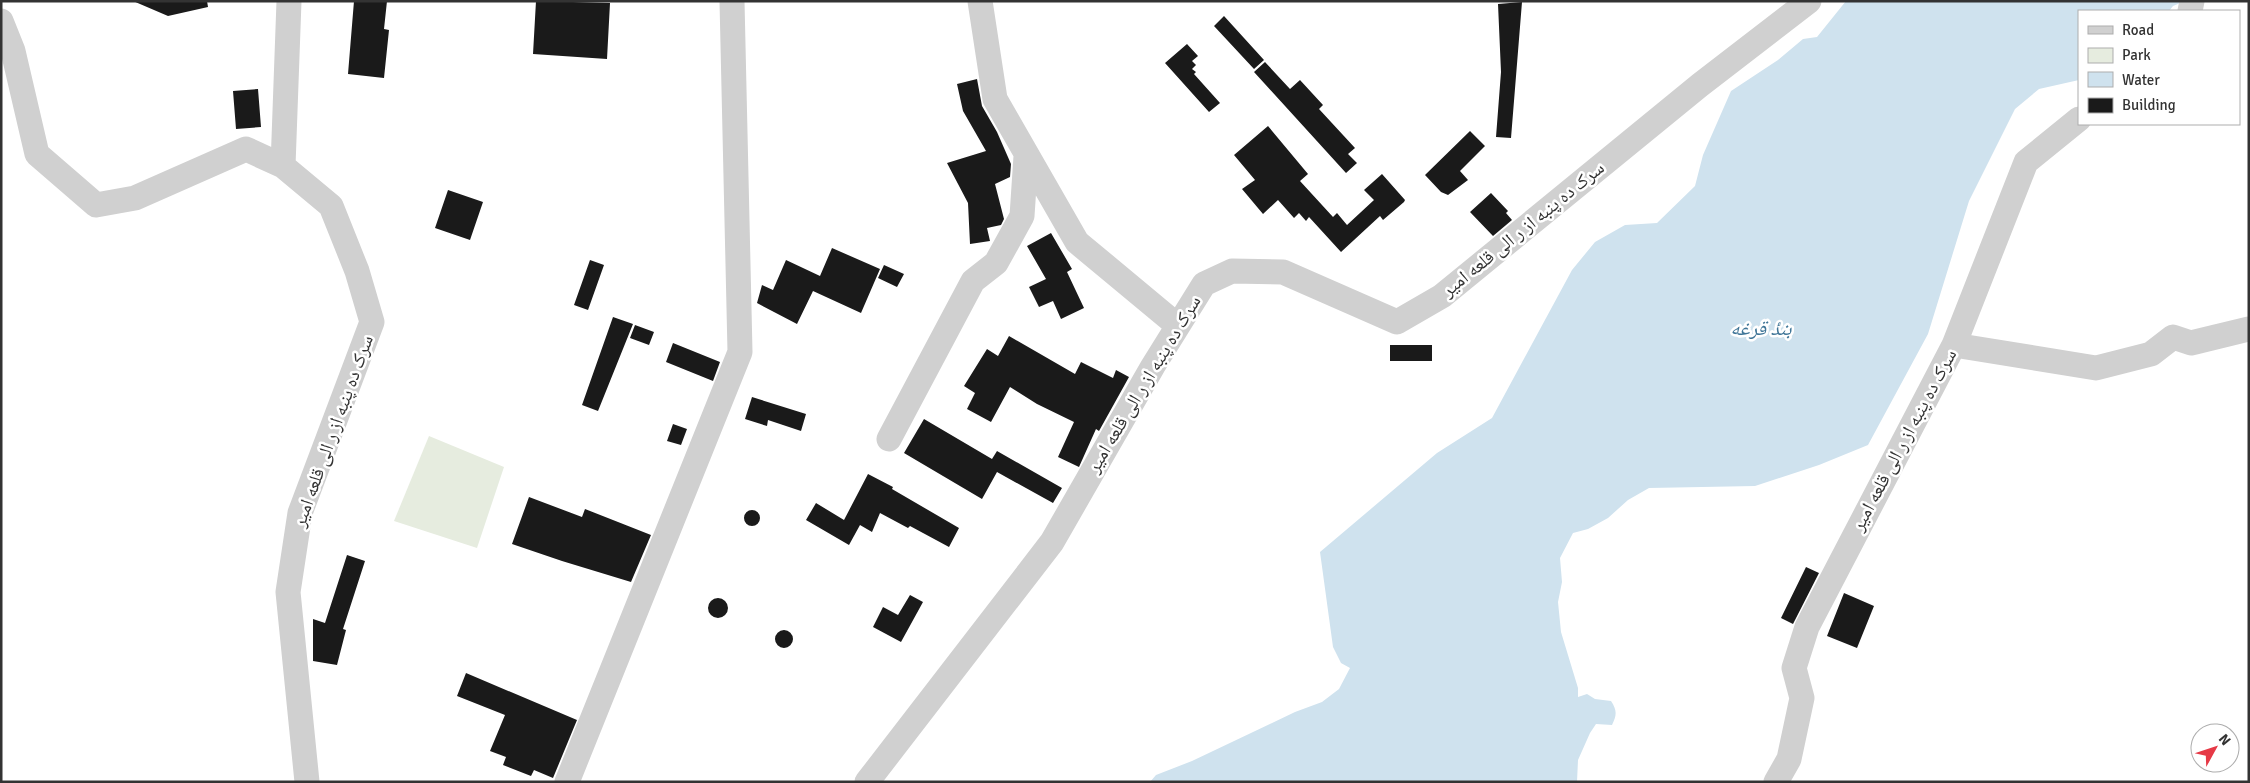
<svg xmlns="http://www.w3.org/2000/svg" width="2250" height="783" viewBox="0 0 2250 783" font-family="Signika,'Noto Naskh Arabic',sans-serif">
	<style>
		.green { fill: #e6ecdf }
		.water { fill: #cfe2ee }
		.building { fill: #1a1a1a }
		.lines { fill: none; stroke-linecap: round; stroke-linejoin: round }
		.minor { stroke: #d0d0d0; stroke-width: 25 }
		.labels { text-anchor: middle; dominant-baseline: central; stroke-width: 5; stroke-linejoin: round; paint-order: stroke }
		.street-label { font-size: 19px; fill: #333; stroke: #fff }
		.water-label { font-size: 20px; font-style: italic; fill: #3f7597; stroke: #fff }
	</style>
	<rect width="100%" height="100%" fill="#fff"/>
	<path class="green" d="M429 436 504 467 477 548 394 521Z"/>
	<path class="water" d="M1846 1H2185L2173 6 2169 11H2079V80L2039 89 2015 109 1969 201 1928 334 1868 445 1819 465 1755 486 1649 488 1628 500 1608 518 1588 529 1573 533 1560 558 1562 582 1558 602 1561 632 1578 688V697L1587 694 1595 699 1611 701C1617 710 1617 715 1612 725L1596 724 1590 733 1578 760 1577 782H1150L1156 775 1192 761 1295 712 1322 702 1339 689 1350 668 1341 663 1333 647 1320 552 1437 453 1492 418 1572 270 1595 242 1625 225 1657 223 1695 186 1703 155 1731 91 1778 60 1803 39 1817 37Z"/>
	<path class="building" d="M133 1H207L208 7 168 16Z
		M354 1H387L384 29 389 30 384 78 348 74Z
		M536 1 610 3 607 59 533 54Z
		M1522 2 1511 138 1496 137 1501 72 1498 4Z
		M1224 16 1264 60 1254 69 1214 26Z
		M1187 44 1198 56 1192 61 1196 65 1192 69 1196 72 1194 74 1220 103 1209 112 1165 63Z
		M1265 62 1290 89 1300 80 1323 105 1319 109 1355 148 1348 154 1357 163 1346 173 1254 72Z
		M977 79 982 106 997 132 1011 164 1010 177 995 184 1004 219 1001 225 987 228 990 241 970 244 968 203 947 163 986 151 963 111 957 84Z
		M258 89 261 127 236 129 233 91Z
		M1268 126 1308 174 1300 181 1333 217 1337 213 1347 225 1374 200 1364 190 1382 174 1405 200 1404 202 1383 220 1380 216 1341 252 1309 217 1306 221 1299 213 1294 218 1278 200 1263 214 1242 189 1255 180 1234 155Z
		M1470 131 1485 146 1460 171 1468 180 1448 195 1441 192 1425 175Z
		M448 190 483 202 470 240 435 228Z
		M1491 193 1508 211 1506 213 1512 220 1493 236 1470 212Z
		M1051 233 1072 269 1067 272 1084 308 1061 319 1053 301 1039 307 1029 287 1046 279 1027 246Z
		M832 248 880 269 861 313 813 291 797 324 757 303 762 285 773 290 786 260 820 276Z
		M590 260 604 265 588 310 574 305Z
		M884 265 904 274 897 287 878 278Z
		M613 317 633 324 598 411 582 405Z
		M635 325 654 332 649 345 630 338Z
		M1009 336 1075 374 1081 362 1113 378 1116 370 1129 377 1099 431 1096 429 1079 467 1058 457 1074 422 1037 404 1010 387 991 422 967 409 975 393 964 386 987 349 998 356Z
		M673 343 720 362 713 381 666 362Z
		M1390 345H1432V361H1390Z
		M752 397 806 414 801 431 768 420 767 426 745 419Z
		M924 419 992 459 997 451 1062 488 1053 503 997 472 982 499 904 453Z
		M673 424 687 429 681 445 667 441Z
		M868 474 893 487 892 489 959 528 949 547 910 526 908 528 880 513 872 532 860 525 849 545 806 520 816 503 844 520Z
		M529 497 582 517 585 509 651 535 631 582 562 561 512 544Z
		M744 518a8 8 0 1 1 16 0a8 8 0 1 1-16 0Z
		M347 555 365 561 343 629 346 630 337 665 313 661V619L325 623Z
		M1806 567 1819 573 1793 624 1781 618Z
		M1844 593 1874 606 1857 648 1827 636Z
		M910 595 923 602 901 642 873 627 883 607 898 615Z
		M708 608a10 10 0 1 1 20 0a10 10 0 1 1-20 0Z
		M775 639a9 9 0 1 1 18 0a9 9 0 1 1-18 0Z
		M466 673 577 720 553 778 534 770 531 776 503 765 506 757 490 751 505 715 457 696Z"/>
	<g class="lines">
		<path class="minor" d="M980 1 995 99 1077 242 1178 326
			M2190 11 2192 1
			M1 21 13 51 37 154 96 205 135 198 246 149 283 166 331 206 357 271 372 322 300 513 288 592 307 782
			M283 166 289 1
			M1954 345 2096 368 2151 354 2173 337 2191 343 2249 329
			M889 439 973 281 996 263 1022 216 1026 156
			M567 782 740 352 732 1
			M867 782 1052 542 1153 366 1204 284 1232 271 1283 272 1397 322 1442 296 1700 85 1809 1
			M1776 782 1789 759 1802 698 1794 668 1807 627 1954 345 2026 162 2079 119"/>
	</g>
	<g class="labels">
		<g class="street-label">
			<text transform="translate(1523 229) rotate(-39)">سرک ده پنبه از ر الی قلعه امیر</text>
			<text transform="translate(1144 384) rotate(-59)">سرک ده پنبه از ر الی قلعه امیر</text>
			<text transform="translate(333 431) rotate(-70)">سرک ده پنبه از ر الی قلعه امیر</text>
			<text transform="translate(1904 440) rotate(-62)">سرک ده پنبه از ر الی قلعه امیر</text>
		</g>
		<g class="water-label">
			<text x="1761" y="328">بندٔ قرغه</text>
		</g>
	</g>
	<rect width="2250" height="783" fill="none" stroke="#333333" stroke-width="5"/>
	<rect x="2078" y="10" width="162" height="115" fill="#ffffff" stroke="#adadad"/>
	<rect x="2088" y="26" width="25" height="8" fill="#d0d0d0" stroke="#adadad"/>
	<text x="2122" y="35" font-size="15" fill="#333333">Road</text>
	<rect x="2088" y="48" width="25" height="15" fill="#e6ecdf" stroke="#adadad"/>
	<text x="2122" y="60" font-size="15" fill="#333333">Park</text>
	<rect x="2088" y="72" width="25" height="15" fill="#cfe2ee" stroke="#adadad"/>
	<text x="2122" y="85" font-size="15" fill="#333333">Water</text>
	<rect x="2088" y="98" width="25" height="15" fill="#1a1a1a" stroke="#adadad"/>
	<text x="2122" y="110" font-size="15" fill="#333333">Building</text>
	<g transform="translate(2215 748) rotate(50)"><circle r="24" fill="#ffffff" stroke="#adadad"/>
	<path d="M0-4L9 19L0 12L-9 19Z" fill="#e63946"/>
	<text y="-8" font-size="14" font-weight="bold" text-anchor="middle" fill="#333333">N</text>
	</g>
</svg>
